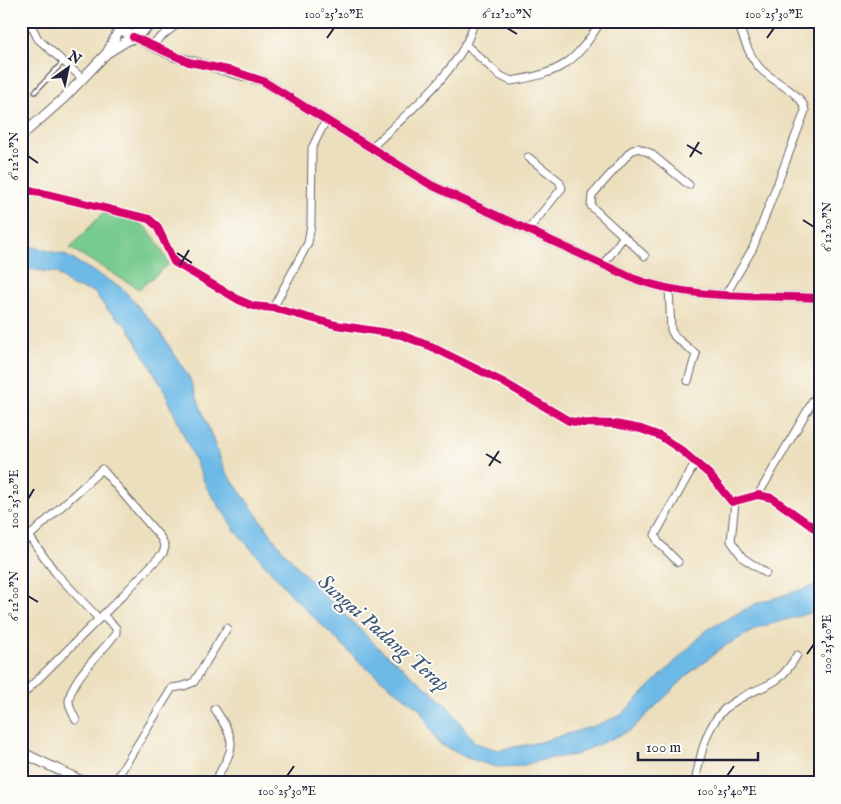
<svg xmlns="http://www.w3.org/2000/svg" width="841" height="804" viewBox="0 0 841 804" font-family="'IM FELL English',serif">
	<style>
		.built { fill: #f4d3c1 }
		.green { fill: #78cb8e; stroke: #4d7664 }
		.water { fill: #6dbae7; stroke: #486e91 }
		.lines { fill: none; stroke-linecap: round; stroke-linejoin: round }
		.lane-casing { stroke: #696468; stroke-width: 5.5 }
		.street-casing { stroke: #696468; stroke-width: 9 }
		.secondary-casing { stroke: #696468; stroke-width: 11 }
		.highway-casing { stroke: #696468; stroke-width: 15 }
		.lane { stroke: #fff; stroke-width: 3 }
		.street { stroke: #fff; stroke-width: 7 }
		.secondary { stroke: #fff; stroke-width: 9 }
		.highway { stroke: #fff; stroke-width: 12 }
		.cycleway-casing { stroke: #fdfcf7; stroke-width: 11 }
		.cycleway { stroke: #d6006c; stroke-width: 8 }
		.ticks { fill: none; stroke: #22223b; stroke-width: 2 }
		.labels { text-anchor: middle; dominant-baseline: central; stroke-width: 4; stroke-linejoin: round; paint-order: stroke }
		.water-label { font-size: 21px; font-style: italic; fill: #3c5777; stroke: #fdfcf7 }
		.neatline { fill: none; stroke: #22223b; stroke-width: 2 }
		.ticks-label { font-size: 12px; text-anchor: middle; fill: #22223b }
	</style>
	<rect width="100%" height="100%" fill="#fdfcf7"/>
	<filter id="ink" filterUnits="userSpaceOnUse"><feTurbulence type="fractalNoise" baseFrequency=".02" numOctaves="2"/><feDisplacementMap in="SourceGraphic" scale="10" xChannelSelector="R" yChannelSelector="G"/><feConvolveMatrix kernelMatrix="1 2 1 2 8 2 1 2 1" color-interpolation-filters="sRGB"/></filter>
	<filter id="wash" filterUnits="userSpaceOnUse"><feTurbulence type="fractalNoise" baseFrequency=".0096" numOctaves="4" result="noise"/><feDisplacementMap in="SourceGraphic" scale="20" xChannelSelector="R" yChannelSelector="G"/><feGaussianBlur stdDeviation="1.12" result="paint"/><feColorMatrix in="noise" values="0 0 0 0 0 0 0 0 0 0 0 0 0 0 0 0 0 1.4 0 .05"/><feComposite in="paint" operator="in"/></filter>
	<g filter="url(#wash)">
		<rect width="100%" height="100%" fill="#ecdfbd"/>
		<path class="built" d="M21 767 55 783H21Z"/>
		<path class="green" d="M103 213C147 222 148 224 169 264L139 289 70 248Z"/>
		<path class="water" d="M21 244 65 255 122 288 158 329 189 377 225 471 281 548 315 586 379 648 446 704 475 743 498 750 541 742 597 725 621 715 707 630 755 604 820 584V610L760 627 723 647 691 672 631 730 575 755 545 759 521 766 496 767 467 758 438 743 420 709 364 666 299 603 237 533 207 488 164 390 128 327 107 309 94 292 71 286 57 273 21 268Z"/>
	</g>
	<g filter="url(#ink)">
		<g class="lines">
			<defs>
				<path id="lane" d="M35 92 63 62"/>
				<path id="street" d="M29 21 38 39 82 78
					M465 44 499 75 511 81C560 73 575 64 601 21
					M151 45 181 21
					M371 148C403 117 466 66 474 21
					M528 157 559 181 562 188 528 230
					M21 188 149 219 157 226 174 262 239 300 253 306 273 308 336 325 401 335 430 346 503 382 569 421 583 423 615 424 641 429 660 436 681 450 709 474 732 502 758 495 772 498 820 532
					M645 256 591 206 592 195 631 151 638 148 650 153 689 185
					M603 265 624 236
					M669 288 671 330 675 337 696 354 688 381
					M726 294 753 248 805 111C804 93 770 81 759 67 748 54 743 36 737 21
					M273 308 308 243 311 224 312 148 326 120
					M758 495 820 389
					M735 502 731 541 743 558 766 573
					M29 536 55 572 99 619
					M21 544 102 469 161 538 165 547 163 553 124 594 21 696
					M678 562 658 542 655 535 695 463
					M76 720C73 714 69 708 69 701 70 679 104 651 116 633V628L103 615
					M114 783 172 688 184 686 194 682 227 628
					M214 783C234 746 239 746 215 709
					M695 783C701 751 707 717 737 700 767 682 777 689 797 655"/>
				<path id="secondary" d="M109 21 133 37 176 57 263 81 431 185 632 278C690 300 758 295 820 298
					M107 53 120 28
					M21 136 64 98 107 53 133 37
					M21 752 86 783"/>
				<path id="highway" d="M120 28 128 21
					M133 37 152 21"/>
			</defs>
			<use href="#lane" class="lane-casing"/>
			<use href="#street" class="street-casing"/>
			<use href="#secondary" class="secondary-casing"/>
			<use href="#highway" class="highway-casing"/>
			<use href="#lane" class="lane"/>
			<use href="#street" class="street"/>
			<use href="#secondary" class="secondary"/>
			<use href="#highway" class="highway"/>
			<defs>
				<path id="cycleway" d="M133 37 189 62 233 71 263 81 431 185 632 278C690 300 758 295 820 298
					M21 188 149 219 157 226 174 262 239 300 253 306 273 308 336 325 401 335 430 346 503 382 569 421 583 423 615 424 641 429 660 436 681 450 709 474 732 502 758 495 772 498 820 532"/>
			</defs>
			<use href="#cycleway" class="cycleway-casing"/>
			<use href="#cycleway" class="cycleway"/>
		</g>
	</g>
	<path class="ticks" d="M507 28 517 34M327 38 334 28M767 38 774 28M687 145 702 154M28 156 38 163M690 157 699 142M803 220 814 227M177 253 192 263M180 265 189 250M486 454 501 463M489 466 499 451M28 499 34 489M28 596 38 602M807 654 814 644M287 776 294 766M727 776 734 766"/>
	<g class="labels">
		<g class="water-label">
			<text transform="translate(383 634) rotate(41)">Sungai Padang Terap</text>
		</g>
	</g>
	<rect width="841" height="804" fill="none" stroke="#fdfcf7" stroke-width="55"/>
	<g transform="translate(68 68) rotate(33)" stroke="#fdfcf7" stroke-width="4" paint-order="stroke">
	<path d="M0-4L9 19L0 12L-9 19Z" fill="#22223b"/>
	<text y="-8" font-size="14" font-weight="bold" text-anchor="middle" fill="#22223b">N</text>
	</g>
	<path d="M638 752v8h120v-8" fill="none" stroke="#22223b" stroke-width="2.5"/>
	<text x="646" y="752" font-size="15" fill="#22223b" stroke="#fdfcf7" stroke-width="4" paint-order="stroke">100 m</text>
	<rect x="28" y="28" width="786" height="748" class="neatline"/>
	<g class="ticks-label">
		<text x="334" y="18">100°25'20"E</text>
		<text x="507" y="18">6°12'20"N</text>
		<text x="774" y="18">100°25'30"E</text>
		<text transform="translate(14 156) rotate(-90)" y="4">6°12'10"N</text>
		<text transform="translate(827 227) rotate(-90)" y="4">6°12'20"N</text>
		<text transform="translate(14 499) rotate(-90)" y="4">100°25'20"E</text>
		<text transform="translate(14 596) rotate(-90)" y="4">6°12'00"N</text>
		<text transform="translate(827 644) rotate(-90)" y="4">100°25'40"E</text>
		<text x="287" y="795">100°25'30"E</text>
		<text x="727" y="795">100°25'40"E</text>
	</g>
</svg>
